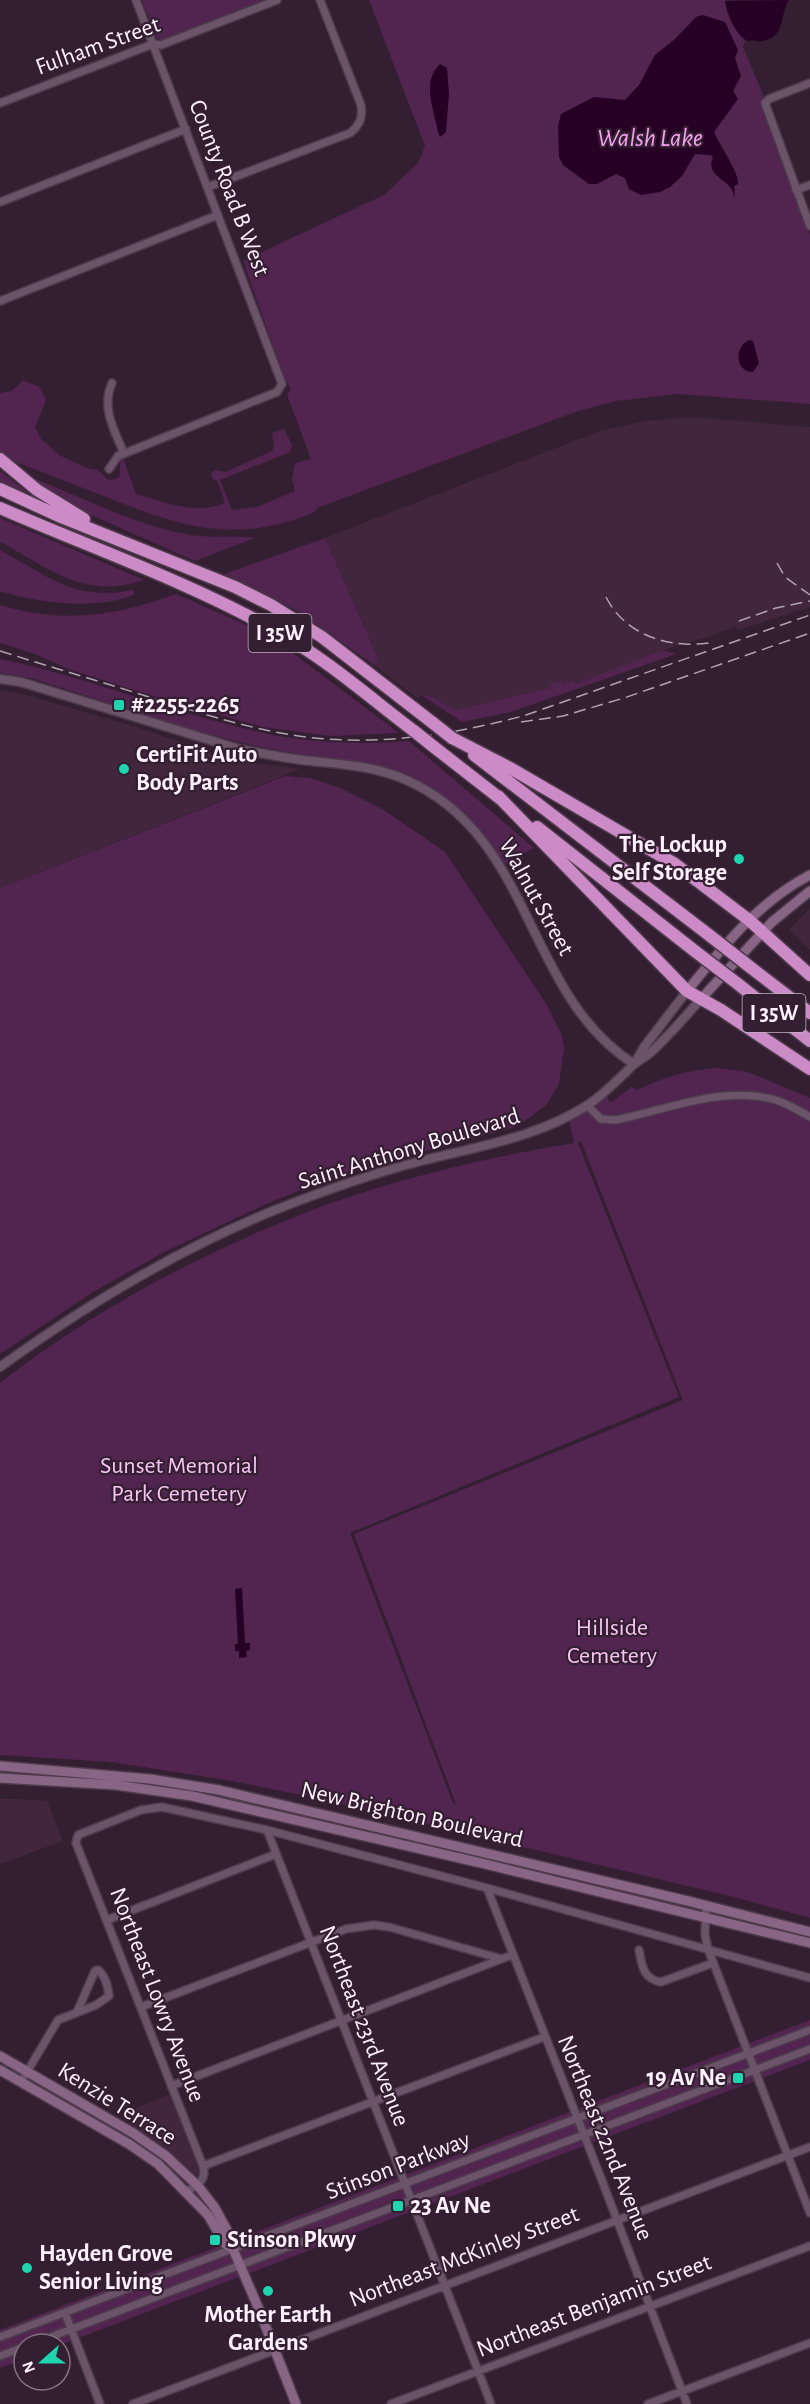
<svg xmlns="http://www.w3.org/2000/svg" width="810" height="2404" viewBox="0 0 810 2404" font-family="'Alegreya Sans',sans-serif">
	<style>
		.built { fill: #41263e }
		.green { fill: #51254f; fill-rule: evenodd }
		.water { fill: #260025 }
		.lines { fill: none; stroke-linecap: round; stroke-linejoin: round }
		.minor-casing { stroke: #4d3b4c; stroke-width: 10 }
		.tertiary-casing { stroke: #4d3b4c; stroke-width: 11 }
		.secondary-casing { stroke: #4d3b4c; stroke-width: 12 }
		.motorway-casing { stroke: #4d3b4c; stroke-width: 15 }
		.minor { stroke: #6b5369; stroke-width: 7 }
		.tertiary { stroke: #6b5369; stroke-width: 8 }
		.secondary { stroke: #886485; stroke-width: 9 }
		.motorway { stroke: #cc8bc6; stroke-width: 12 }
		.rail { stroke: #b2a2b1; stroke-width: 1.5; stroke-dasharray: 12 6; stroke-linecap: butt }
		.motorway-bridge-casing { stroke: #4d3b4c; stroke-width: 15; stroke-linecap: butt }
		.motorway-bridge { stroke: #cc8bc6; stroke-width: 12 }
		.poi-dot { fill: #1ed5b0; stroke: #341f32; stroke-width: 2 }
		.labels { text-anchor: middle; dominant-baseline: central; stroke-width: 4.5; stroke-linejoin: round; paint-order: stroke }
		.shield { fill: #341f32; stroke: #c1b1c0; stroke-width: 1.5 }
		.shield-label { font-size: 22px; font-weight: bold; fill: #fef0fd }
		.street-label { font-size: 24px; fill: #fef0fd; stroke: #341f32 }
		.poi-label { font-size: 24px; font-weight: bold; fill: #fef0fd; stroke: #341f32; text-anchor: start }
		.park-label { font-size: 24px; fill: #f8c4f3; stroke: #341f32 }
		.water-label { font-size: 26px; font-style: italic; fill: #f8a2f1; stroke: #341f32 }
	</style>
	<rect width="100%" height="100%" fill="#341f32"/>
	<path class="built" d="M693 417 810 427V607L738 630 736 626 702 639 683 643 575 684H564L563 681 552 684 550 688 455 710 433 697 421 695 418 699 374 665 379 659 325 538 600 431 645 421Z
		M0 690 15 692 130 725 233 760 300 769 0 888Z
		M810 909V950L789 930Z
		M0 1798 47 1801 63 1841 0 1864Z
		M171 2094 201 2170 202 2175 200 2178 157 2142 129 2124 134 2121 136 2117 134 2109Z"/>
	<path class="green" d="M142 0H263L161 40 157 38Z
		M369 0H725L727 11 745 41 743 47 764 97 761 105 810 235V404L678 394 616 401 575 412 317 508 315 512C233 546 179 526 101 495 68 482 35 469 2 457L0 455V393L12 391 23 380 39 387 46 400 35 427 41 439 59 455 86 468 98 470 108 480 116 479 120 476V462L123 458 136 494C165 502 196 516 225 503L218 482 212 478 211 473 215 470 226 472 272 451 274 447 272 433 284 429 292 445 290 452 220 480 232 510 257 507 295 491 292 479 295 463 311 459 289 400 287 394 291 389 285 379 243 261 384 195 418 163 425 146Z
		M0 471 27 492V493H22L0 482Z
		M30 477C79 496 135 525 186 534 209 539 233 535 255 538L195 561 80 510Z
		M0 518 144 580C82 600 50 568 0 542Z
		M325 538 379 660 374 665 296 610 225 574Z
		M0 550C48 576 74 602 133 590L135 594C98 611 38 603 0 591Z
		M176 594 242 623 285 647 399 733 330 736 263 727 169 701 71 670 35 654 0 643V605C62 624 117 616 176 594Z
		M663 650 676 654 511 712 462 722 421 695 433 697 455 710 550 688 552 684 562 680 564 684 573 681 575 684Z
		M0 659C89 677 174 714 264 733 310 743 361 745 409 741L534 848 505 864C476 819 436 781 384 767 358 760 332 762 307 756 282 750 256 747 231 740 164 722 98 699 31 678L0 673Z
		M285 776 310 778 340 788 384 810 445 852 547 1005 562 1036 564 1048 559 1084 546 1105 518 1126 336 1176 266 1204 164 1252 93 1292 0 1354V888Z
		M717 1068 748 1072 810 1098V1918L734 1897 321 1799 232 1781 112 1762 0 1755V1383C84 1317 181 1264 280 1223 300 1215 320 1206 340 1200 416 1174 495 1156 574 1143L568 1115 605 1092 610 1103 632 1087 637 1090C665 1077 686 1070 717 1068ZM581 1141 683 1400 354 1534 456 1804 453 1803 350 1533 679 1397 578 1143Z
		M810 2020V2060L60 2345 24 2344V2359L0 2368V2330Z"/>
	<path class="water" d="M789 0C780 13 786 33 767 40 760 43 755 39 748 41 735 35 727 14 725 1Z
		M703 15 725 22 738 50 735 58 741 76 733 91 738 99 714 132C719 144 740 174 738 184L734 186 735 197C733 194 733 191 731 188 723 178 706 173 713 158L711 155 695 154 682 176 670 187 660 192 641 195 629 189 625 178 616 174 597 184H589L563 165 559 157 558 126 561 114 594 97 625 100 639 85 655 55 674 40 696 17Z
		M440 64 447 68 449 94 446 132 440 137C437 131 437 125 435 119 431 101 424 79 440 64Z
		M749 340 753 341 759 363 753 372C735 372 734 347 749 340Z
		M242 1588 245 1643H250V1650L246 1651 247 1657 239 1658V1651H235V1644H238L235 1589Z"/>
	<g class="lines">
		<defs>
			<path id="minor" d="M810 83 769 99 765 103 810 226
				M0 103 153 44 161 45 277 0
				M208 187 350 133C360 125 363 117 361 105L320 0
				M796 190 810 185
				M0 202 186 129
				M0 301 218 215
				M112 383C101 408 114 430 124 453
				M109 469 118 456 277 392 282 384 136 0
				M587 1105 601 1119 616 1120C666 1110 720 1086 772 1099 785 1102 798 1110 810 1117
				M267 1830 491 2404
				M487 1888 601 2178 687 2404
				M706 1905 705 1935 708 1949 810 2213
				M107 1920 276 1854
				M639 1950C642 1966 643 1979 661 1982L713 1963
				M141 2007 346 1929 374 1925 389 1927 502 1959
				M21 2082 58 2020 96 2005 109 1996C108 1987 106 1976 98 1970L95 1971 77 2012
				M171 2086 512 1955
				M203 2166 76 1843 78 1835 141 1810 162 1807 267 1830 487 1888 810 1978
				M187 2191C198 2186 207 2179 203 2166L544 2037
				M65 2313 100 2404
				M0 2337 810 2030
				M32 2344 810 2049
				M0 2356 24 2347
				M133 2404 810 2147
				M391 2404 810 2246
				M648 2404 810 2343"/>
			<path id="tertiary" d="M0 679 21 682 239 749C260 753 280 757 302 760 337 764 371 765 404 779 535 835 523 993 634 1064
				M636 1061 644 1047 687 991
				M0 1367C86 1305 176 1250 275 1210 323 1191 371 1174 421 1161 479 1146 536 1138 588 1105 604 1094 618 1080 632 1066 637 1061 644 1058 650 1053 668 1037 684 1018 700 1000"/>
			<path id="secondary" d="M687 991C723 947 758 902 810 875
				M700 1000 772 922 810 891
				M0 1766 150 1779 219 1790 688 1901 810 1932
				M0 1778 116 1785 192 1796 481 1863 810 1943
				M0 2056 133 2133 166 2156 198 2186 215 2208 233 2241V2249L258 2307 296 2404
				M0 2070 129 2144 158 2164 208 2215 225 2244 233 2249"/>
			<path id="motorway" d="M0 459 37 490 84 519
				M0 489 61 517 235 587 271 605 322 637 433 723
				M0 508C92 548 189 582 276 631 325 658 369 697 414 731
				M452 738 510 768 675 864 749 920 810 975
				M434 747 502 800
				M474 755 709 935
				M498 796 687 991 721 1010 810 1069
				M537 827 696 952
				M750 967 810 1013
				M738 984 810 1041"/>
		</defs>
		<use href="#minor" class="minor-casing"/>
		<use href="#tertiary" class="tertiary-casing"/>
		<use href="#secondary" class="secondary-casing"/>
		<use href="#motorway" class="motorway-casing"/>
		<use href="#minor" class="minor"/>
		<use href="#tertiary" class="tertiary"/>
		<use href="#secondary" class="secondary"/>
		<use href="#motorway" class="motorway"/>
		<path class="rail" d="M777 563 785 577 810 595
			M606 597C626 637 673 650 714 642
			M739 621 776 608 810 601
			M0 651C51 667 102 682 152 698 206 715 259 732 315 738 386 745 455 734 523 716L810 615
			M521 722 563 716 624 698 810 633"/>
		<defs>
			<path id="motorway-bridge" d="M433 723 452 738
				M414 731 434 747
				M709 935 750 967
				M696 952 738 984"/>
		</defs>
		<use href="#motorway-bridge" class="motorway-bridge-casing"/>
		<use href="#motorway-bridge" class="motorway-bridge"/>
	</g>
	<g class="poi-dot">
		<rect x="113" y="699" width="12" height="12" rx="3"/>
		<circle cx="124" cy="769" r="6"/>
		<circle cx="739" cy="859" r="6"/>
		<rect x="732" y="2072" width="12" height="12" rx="3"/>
		<rect x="392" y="2200" width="12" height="12" rx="3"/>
		<rect x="209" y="2234" width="12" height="12" rx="3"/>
		<circle cx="27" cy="2268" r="6"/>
		<circle cx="268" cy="2291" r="6"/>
	</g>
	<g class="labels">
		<g class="shield">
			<rect x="248.5" y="614" width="63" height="38" rx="4.5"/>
			<rect x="742.5" y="994" width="63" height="38" rx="4.5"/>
		</g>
		<g class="shield-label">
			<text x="280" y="633">I 35W</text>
			<text x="774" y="1013">I 35W</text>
		</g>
		<g class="street-label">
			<text transform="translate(98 46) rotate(-20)">Fulham Street</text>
			<text transform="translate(229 188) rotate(69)">County Road B West</text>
			<text transform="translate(536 897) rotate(61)">Walnut Street</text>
			<text transform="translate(409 1149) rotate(-17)">Saint Anthony Boulevard</text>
			<text transform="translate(412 1815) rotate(13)">New Brighton Boulevard</text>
			<text transform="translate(157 1995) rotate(69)">Northeast Lowry Avenue</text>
			<text transform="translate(364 2026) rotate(69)">Northeast 23rd Avenue</text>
			<text transform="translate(117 2104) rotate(32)">Kenzie Terrace</text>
			<text transform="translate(605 2138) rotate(68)">Northeast 22nd Avenue</text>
			<text transform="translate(398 2166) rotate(-21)">Stinson Parkway</text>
			<text transform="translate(464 2257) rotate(-21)">Northeast McKinley Street</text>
			<text transform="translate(594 2306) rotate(-21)">Northeast Benjamin Street</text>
		</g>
		<g class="poi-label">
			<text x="131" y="705">#2255-2265</text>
			<text x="136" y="755">CertiFit Auto<tspan x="136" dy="28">Body Parts</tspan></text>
			<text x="727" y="845" text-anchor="end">The Lockup<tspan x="727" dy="28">Self Storage</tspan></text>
			<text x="726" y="2078" text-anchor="end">19 Av Ne</text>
			<text x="410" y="2206">23 Av Ne</text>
			<text x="227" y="2240">Stinson Pkwy</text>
			<text x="39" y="2254">Hayden Grove<tspan x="39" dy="28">Senior Living</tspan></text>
			<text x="268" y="2315" text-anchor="middle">Mother Earth<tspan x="268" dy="28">Gardens</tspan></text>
		</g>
		<g class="park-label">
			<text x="179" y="1466">Sunset Memorial<tspan x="179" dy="28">Park Cemetery</tspan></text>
			<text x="612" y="1628">Hillside<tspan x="612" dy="28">Cemetery</tspan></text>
		</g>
		<g class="water-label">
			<text x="650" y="138">Walsh Lake</text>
		</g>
	</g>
	<g transform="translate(42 2362) rotate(249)"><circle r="28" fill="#341f32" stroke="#857383" stroke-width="1.5"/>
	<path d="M0-4.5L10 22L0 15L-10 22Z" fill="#1ed5b0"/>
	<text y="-9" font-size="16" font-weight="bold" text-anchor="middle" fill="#fef0fd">N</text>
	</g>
</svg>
